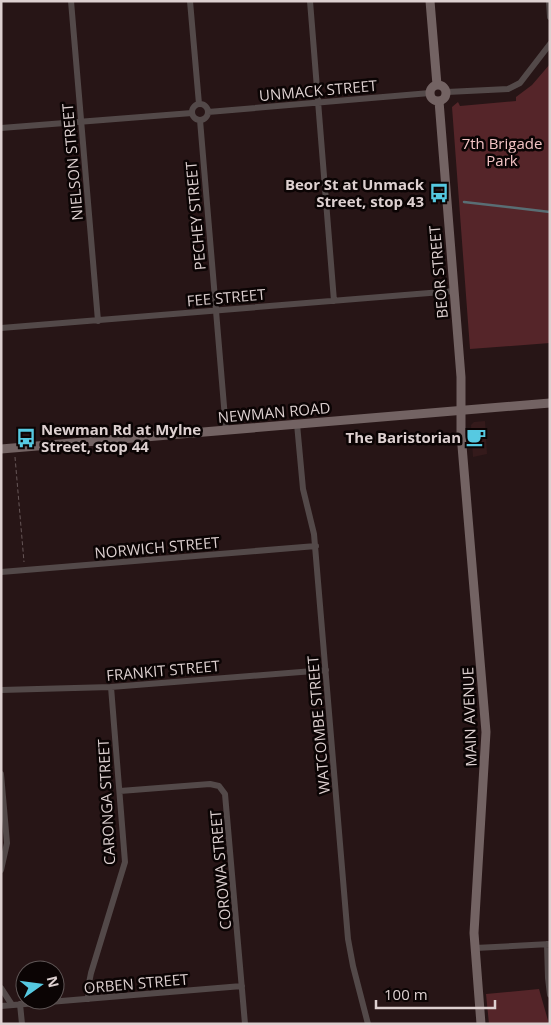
<svg xmlns="http://www.w3.org/2000/svg" width="551" height="1025" viewBox="0 0 551 1025" font-family="'Open Sans',sans-serif">
	<style>
		.built { fill: #341a1b }
		.park { fill: #552529 }
		.lines { fill: none; stroke-linecap: round; stroke-linejoin: round }
		.stream { stroke: #596e74; stroke-width: 2.5 }
		.path { stroke: #665657; stroke-width: 1; stroke-dasharray: 4 2.5; stroke-linecap: butt }
		.street { stroke: #534949; stroke-width: 6 }
		.secondary { stroke: #736363; stroke-width: 9 }
		.labels { text-anchor: middle; dominant-baseline: central; stroke-width: 5; stroke-linejoin: round; paint-order: stroke }
		.street-label { font-size: 15px; fill: #ddd0d0; stroke: #0b0404 }
		.park-label { font-size: 15px; fill: #f3c3c4; stroke: #0b0404 }
		.poi-label { font-size: 15px; font-weight: bold; fill: #ddd0d0; stroke: #0b0404; text-anchor: end }
	</style>
	<rect width="100%" height="100%" fill="#271516"/>
	<path class="built" d="M485 421 487 454 473 457 471 425 474 422Z"/>
	<path class="park" d="M550 64V343L470 349 452 107 458 102 460 106 516 101V97L532 85Z
		M539 989 549 1024H489L486 994Z"/>
	<g class="lines">
		<path class="stream" d="M464 202 550 212"/>
		<path class="path" d="M15 457 24 562"/>
		<path class="street" d="M71 1 98 321
			M190 1 199 104
			M310 1 334 301
			M549 1 550 17
			M447 92 508 89 520 83 550 44
			M192 112a8 8 0 1 1 16 0a8 8 0 1 1-16 0Z
			M208 112 430 93
			M200 120 226 430
			M1 128 192 113
			M1 328 454 291
			M297 424 303 489 314 534 348 939 353 966 368 1024
			M1 572 316 546
			M1 690 111 687 326 670
			M1 774 7 843 1 870
			M120 791 210 784 219 786 225 794 245 1024
			M547 944 548 978 550 995
			M475 948 550 944
			M1 988 12 1005
			M88 999 89 983 91 973 125 862 111 687
			M20 1004 22 1024
			M1 1006 242 986"/>
		<path class="secondary" d="M430 1 437 85
			M430 93a8 8 0 1 1 16 0a8 8 0 1 1-16 0Z
			M439 101 461 377V434L486 732 474 933 481 1024
			M1 449 550 403"/>
	</g>
	<defs>
		<symbol id="bus-bare" viewBox="-9 -9 18 18"><path d="M-5-6H5V4H4V6H2V4H-2V6H-4V4H-5ZM-3.5-4V0h7V-4ZM-3.5 1.2v1.5H-2V1.2ZM2 1.2v1.5H3.5V1.2Z" fill="#56c9e1" stroke="#0b0404" stroke-width="2.5" paint-order="stroke"/></symbol>
		<symbol id="cafe-bare" viewBox="-9 -9 18 18"><path d="M-5.5-4.5H6V0H3Q3 3.5 0 3.5H-2.5Q-5.5 3.5-5.5 0ZM3-3.2v2h1.7v-2ZM-6 4.5H4V6H-6Z" fill="#56c9e1" stroke="#0b0404" stroke-width="2.5" paint-order="stroke"/></symbol>
	</defs>
	<g fill-rule="evenodd">
		<use href="#bus-bare" x="425" y="179" width="28" height="28"/>
		<use href="#cafe-bare" x="462" y="423" width="28" height="28"/>
		<use href="#bus-bare" x="12" y="424" width="28" height="28"/>
	</g>
	<g class="labels">
		<g class="street-label">
			<text transform="translate(318 90) rotate(-5)">UNMACK STREET</text>
			<text transform="translate(72 162) rotate(-95)">NIELSON STREET</text>
			<text transform="translate(195 216) rotate(-95)">PECHEY STREET</text>
			<text transform="translate(438 272) rotate(-95)">BEOR STREET</text>
			<text transform="translate(226 297) rotate(-5)">FEE STREET</text>
			<text transform="translate(274 412) rotate(-5)">NEWMAN ROAD</text>
			<text transform="translate(157 547) rotate(-5)">NORWICH STREET</text>
			<text transform="translate(163 670) rotate(-5)">FRANKIT STREET</text>
			<text transform="translate(469 717) rotate(-92)">MAIN AVENUE</text>
			<text transform="translate(318 725) rotate(-95)">WATCOMBE STREET</text>
			<text transform="translate(106 802) rotate(-93)">CARONGA STREET</text>
			<text transform="translate(220 870) rotate(-95)">COROWA STREET</text>
			<text transform="translate(136 983) rotate(-5)">ORBEN STREET</text>
		</g>
		<g class="park-label">
			<text x="502" y="143">7th Brigade<tspan x="502" dy="17">Park</tspan></text>
		</g>
		<g class="poi-label">
			<text x="424" y="184">Beor St at Unmack<tspan x="424" dy="17">Street, stop 43</tspan></text>
			<text x="41" y="429" text-anchor="start">Newman Rd at Mylne<tspan x="41" dy="17">Street, stop 44</tspan></text>
			<text x="461" y="437">The Baristorian</text>
		</g>
	</g>
	<rect width="551" height="1025" fill="none" stroke="#ddd0d0" stroke-width="5"/>
	<g transform="translate(40 985) rotate(76)"><circle r="24" fill="#0b0404" stroke="#5f5656"/>
	<path d="M0-4L9 19L0 12L-9 19Z" fill="#56c9e1"/>
	<text y="-8" font-size="14" font-weight="bold" text-anchor="middle" fill="#ddd0d0">N</text>
	</g>
	<path d="M376 1000v8h119v-8" fill="none" stroke="#ddd0d0" stroke-width="2.5"/>
	<text x="384" y="1000" font-size="15" fill="#ddd0d0" stroke="#0b0404" stroke-width="4" paint-order="stroke">100 m</text>
</svg>
